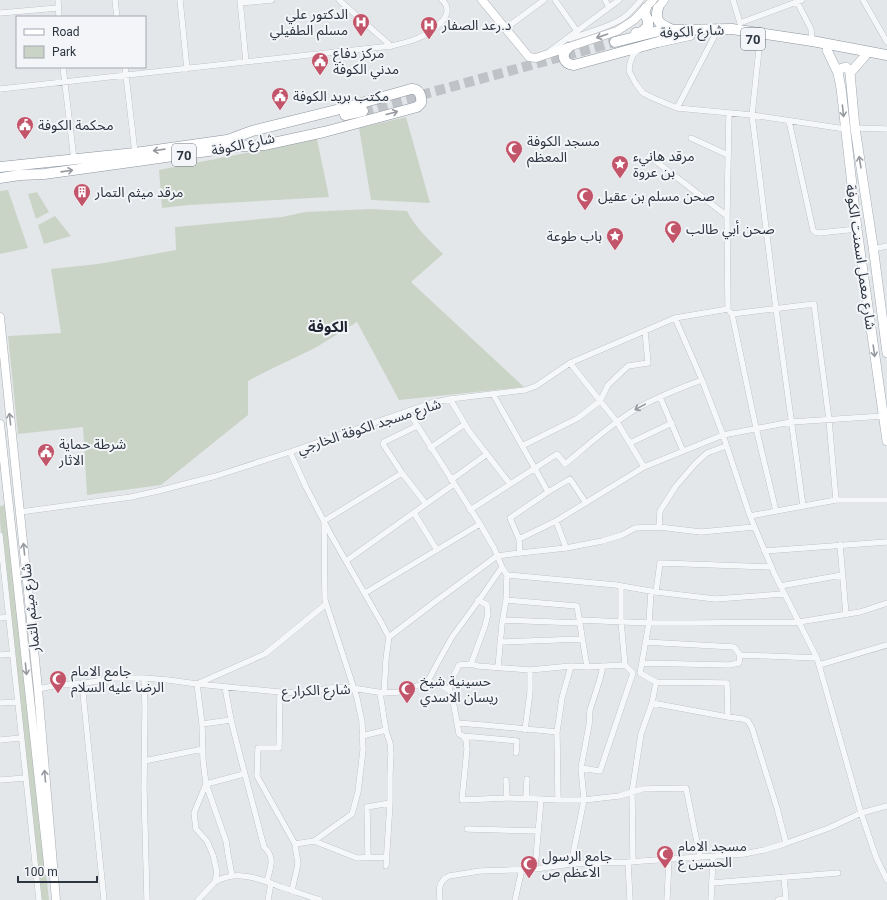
<svg xmlns="http://www.w3.org/2000/svg" width="887" height="900" viewBox="0 0 887 900" font-family="Roboto,'Noto Sans Arabic',sans-serif">
	<style>
		.green { fill: #cad4c6 }
		.lines { fill: none; stroke-linecap: round; stroke-linejoin: round }
		.highway-tunnel { stroke: #bfc3c8; stroke-width: 10; stroke-dasharray: 10 5; stroke-linecap: butt }
		.street-casing { stroke: #a9aeb4; stroke-width: 6 }
		.secondary-casing { stroke: #a9aeb4; stroke-width: 9 }
		.primary-casing { stroke: #a4acb5; stroke-width: 10 }
		.highway-casing { stroke: #8c95a0; stroke-width: 11 }
		.street { stroke: #f6f7f9; stroke-width: 5.5 }
		.secondary { stroke: #fff; stroke-width: 8 }
		.primary { stroke: #fff; stroke-width: 9 }
		.highway { stroke: #fff; stroke-width: 10 }
		.oneway { stroke: #969aa0 }
		.oneway2 { stroke: #92969d }
		.labels { text-anchor: middle; dominant-baseline: central; stroke-width: 4; stroke-linejoin: round; paint-order: stroke }
		.shield { fill: #f3f5f8; stroke: #686f78; stroke-width: 1 }
		.shield-label { font-size: 13px; font-weight: bold; fill: #2d3541 }
		.poi-label { font-size: 14px; fill: #2d3541; stroke: #f3f5f8; text-anchor: start }
		.street-label { font-size: 14px; fill: #2d3541; stroke: #f3f5f8 }
		.neighbourhood-label { font-size: 15px; font-weight: bold; fill: #1f2632; stroke: #f3f5f8 }
	</style>
	<rect width="100%" height="100%" fill="#e4e7ea"/>
	<path class="green" d="M406 117 430 203 371 200 359 128Z
		M317 139 329 197 189 205 162 208 159 170Z
		M8 190 28 248 0 254V191Z
		M37 192 49 212 36 219 28 194Z
		M371 209 407 211C415 227 430 241 443 254L411 282 524 387 399 400 357 322 315 348 267 371 248 381V415L161 485 87 495 83 427 18 434 8 336 61 333 51 269 98 264 176 250 175 227 282 217 305 212Z
		M55 216 71 236 44 244 38 225Z
		M7 505 49 900H40L0 521V506Z"/>
	<g class="lines">
		<path class="highway-tunnel" d="M363 111 615 42"/>
		<defs>
			<path id="street" d="M58 0 59 17
				M115 0 117 17
				M180 0 187 69
				M240 0 246 62
				M339 0 391 46
				M555 0 577 31
				M605 0 609 7
				M733 0 740 23 802 0
				M796 0 811 29 812 41
				M863 0 887 42
				M240 3 272 0
				M0 13 58 8
				M506 28 544 0
				M569 39C584 34 610 27 623 18 630 13 636 6 641 0
				M760 40 752 115 776 309 803 506
				M639 49 633 55 630 63 629 71 636 84 643 93 653 98 677 108 752 115 845 129
				M550 51 619 0
				M63 67 74 160
				M125 67 135 153
				M0 89 391 46C400 44 408 42 416 39 429 34 459 15 442 0
				M677 108 715 35
				M789 121 813 230 815 232 819 233 857 229
				M855 128 887 129
				M691 138 728 155
				M649 156 727 216
				M873 249 887 246
				M728 309 727 216 729 113
				M730 312 732 314 756 428 776 511
				M732 314 814 304 829 420 836 500
				M675 318 702 380 723 435 750 516 774 573 817 658 861 813 876 857 887 880
				M570 363 617 422 644 467
				M493 394 548 492
				M660 397 683 451
				M450 399 469 431 510 484
				M408 411 480 524 494 548 502 567 507 575 616 585 656 592 715 599 784 594
				M417 426 384 442 383 444 402 473 426 504
				M630 443 672 423
				M522 446 578 418 600 401 608 385 628 366 648 363 645 331
				M430 448 465 424
				M290 452 306 487 331 535 381 622 389 637
				M451 480 487 454
				M470 510 557 454 565 464C588 445 611 424 636 409 657 397 680 388 702 380
				M20 512 131 497 158 491 216 476 290 452 431 403 450 399 525 390 536 386 570 363 675 318 728 309
				M414 513 437 550
				M750 516 836 500H887
				M556 521 566 548
				M659 527 660 511 676 486 695 464 707 453 726 446
				M0 535 39 900
				M519 539 556 521 644 467 723 435 791 422 884 416
				M840 545 846 614
				M764 551 887 542
				M520 553 519 539 510 518 548 492 570 479 586 503
				M346 561 454 484
				M780 586 842 575
				M651 591 649 623 640 673 656 682 652 703
				M656 592 660 563 772 567
				M365 593 480 524
				M506 600 577 606 587 667
				M0 618 9 617
				M503 620 580 623
				M579 620 649 623H698L799 622 860 612 887 603
				M500 642 582 639
				M645 642 734 647 740 655 817 658
				M0 655 12 654
				M642 663 729 665 739 663 740 655
				M471 664 485 626 488 614 487 605 478 600
				M819 665 887 645
				M498 667 502 624 506 600 507 575
				M144 678 145 706 144 789 147 900
				M656 682 727 683 728 717
				M82 683 104 900
				M427 683 437 664 452 637 482 596 502 567
				M225 687 231 720 237 744 264 847C276 858 270 868 267 881
				M38 689 58 685 86 683 113 678H144L168 680 197 684 280 692 302 693 330 688 346 687 384 693 399 692 422 684 433 683 440 685 449 690 452 695 459 734 463 736 466 740 467 749 462 800 507 798 541 799 535 869
				M449 690 453 677 459 665 471 664 478 666 530 670 571 666 587 667 625 665
				M280 692 279 748H258L257 776 295 844 298 864 292 890
				M380 693 386 731 390 743 391 753 390 774V803L386 866
				M384 693 386 659 389 637 432 604 497 556 520 553 566 548 602 541 622 535 635 528 659 527 701 532 754 527
				M0 703 17 702
				M457 723C491 725 524 729 557 732
				M202 724 231 720
				M525 730 530 692V670
				M362 736 386 730
				M463 736 517 741 516 753
				M0 740 21 738
				M144 761 203 749
				M581 768 600 771 633 673 625 665 621 621V586
				M0 780 26 778
				M506 780 507 798
				M526 798 527 779
				M541 799 558 800H584L619 796 642 789 686 788 700 857
				M558 800 557 732 562 698 571 666
				M467 829 538 831
				M314 841 357 858 387 857
				M295 844 314 841 352 814 358 792 363 750 362 722 357 698 325 600 324 521 402 473
				M368 857 367 807 390 803
				M628 862 630 900
				M633 862 632 792 641 734 652 703 728 717 743 719 748 721 752 728 777 808 786 843
				M571 864 584 800 581 768 589 725 590 710 600 679 603 666
				M232 876 228 854 226 841 206 784 244 774
				M784 877 786 900
				M215 882 217 872 213 855 207 841 196 829 194 813 206 784 203 760 202 724 197 684 265 654 326 604
				M712 883 838 873
				M198 900 215 882C236 869 260 879 281 887 294 891 307 896 320 900
				M268 900 271 883
				M440 900C439 890 438 881 449 876L480 871 535 869 571 864 628 862 744 854 764 850 784 844 829 828 861 813 887 806
				M515 900 522 869
				M667 900 669 860
				M711 900 713 857
				M778 900 786 899"/>
			<path id="secondary" d="M482 0 529 57 536 58 617 31 634 20 653 0
				M658 8 664 0
				M0 317 38 689 56 900
				M0 424 49 873"/>
			<path id="primary" d="M827 50 838 73 841 88 857 229 887 441
				M838 73 840 69 846 67 849 70 850 73 855 128 873 246 887 353
				M850 73 865 56"/>
			<path id="highway" d="M658 8C654 22 661 25 673 30
				M636 33 642 32 648 26V20L644 13 646 8
				M615 42 659 31 673 30 732 29 812 41 887 55
				M568 48C560 55 564 64 574 65L658 42 690 35
				M345 115 363 111
				M228 140 252 131 344 108 411 89C419 88 422 96 421 103L417 107 324 132 264 145 231 147
				M0 167 135 153 234 139
				M0 178 20 175 44 174 138 161 222 149 238 146"/>
		</defs>
		<use href="#street" class="street-casing"/>
		<use href="#secondary" class="secondary-casing"/>
		<use href="#primary" class="primary-casing"/>
		<use href="#highway" class="highway-casing"/>
		<use href="#street" class="street"/>
		<use href="#secondary" class="secondary"/>
		<use href="#primary" class="primary"/>
		<use href="#highway" class="highway"/>
	</g>
	<defs><path id="oneway-shaft" d="M-6 0H5M1.5-3L5.5 0L1.5 3" fill="none" stroke-width="1.6" stroke-linecap="round" stroke-linejoin="round"/></defs>
	<g class="oneway">
		<use href="#oneway-shaft" transform="translate(602 36) rotate(161)"/>
		<use href="#oneway-shaft" transform="translate(843 111) rotate(84)"/>
		<use href="#oneway-shaft" transform="translate(392 113) rotate(-15)"/>
		<use href="#oneway-shaft" transform="translate(159 150) rotate(172)"/>
		<use href="#oneway-shaft" transform="translate(860 162) rotate(-99)"/>
		<use href="#oneway-shaft" transform="translate(67 171) rotate(-8)"/>
		<use href="#oneway-shaft" transform="translate(874 351) rotate(82)"/>
		<use href="#oneway-shaft" transform="translate(10 419) rotate(-96)"/>
		<use href="#oneway-shaft" transform="translate(24 549) rotate(-96)"/>
		<use href="#oneway-shaft" transform="translate(26 669) rotate(84)"/>
		<use href="#oneway-shaft" transform="translate(45 776) rotate(-95)"/>
	</g>
	<use class="oneway2" href="#oneway-shaft" transform="translate(640 407) rotate(151)"/>
	<defs>
		<symbol id="hospital-pin" viewBox="-11 -11 22 30"><path d="M0 17L-7.5 6A9.5 9.5 0 1 1 7.5 6Z" fill="#c3556b" stroke="#f3f5f8"/><path d="M-5-5h3v3.5h4V-5h3V5h-3V1.5h-4V5h-3Z" fill="#fff"/></symbol>
		<symbol id="civic-pin" viewBox="-11 -11 22 30"><path d="M0 17L-7.5 6A9.5 9.5 0 1 1 7.5 6Z" fill="#c3556b" stroke="#f3f5f8"/><path d="M-.6-6.5H3V-4.5H.6V-3L4-1V1h2V6H-6V1h2V-1L-.6-3ZM-1.2 2.5V6h2.4V2.5Z" fill="#fff"/></symbol>
		<symbol id="mosque-pin" viewBox="-11 -11 22 30"><path d="M0 17L-7.5 6A9.5 9.5 0 1 1 7.5 6Z" fill="#c3556b" stroke="#f3f5f8"/><path d="M3.5-4.9A6 6 0 1 0 3.5 4.9A5 5 0 1 1 3.5-4.9Z" fill="#fff"/></symbol>
		<symbol id="sight-pin" viewBox="-11 -11 22 30"><path d="M0 17L-7.5 6A9.5 9.5 0 1 1 7.5 6Z" fill="#c3556b" stroke="#f3f5f8"/><path d="M0-6L1.8-2.2L6-1.7L2.9 1.2L3.7 5.4L0 3.3L-3.7 5.4L-2.9 1.2L-6-1.7L-1.8-2.2Z" fill="#fff"/></symbol>
		<symbol id="building-pin" viewBox="-11 -11 22 30"><path d="M0 17L-7.5 6A9.5 9.5 0 1 1 7.5 6Z" fill="#c3556b" stroke="#f3f5f8"/><path d="M-4-6H4V6H1V3H-1V6H-4ZM-2.5-4.3h1.7v1.8h-1.7ZM.8-4.3h1.7v1.8H.8ZM-2.5-1h1.7V.8h-1.7ZM.8-1h1.7V.8H.8Z" fill="#fff"/></symbol>
	</defs>
	<g fill-rule="evenodd">
		<use href="#hospital-pin" x="351" y="12" width="20" height="27"/>
		<use href="#hospital-pin" x="419" y="15" width="20" height="27"/>
		<use href="#civic-pin" x="310" y="51" width="20" height="27"/>
		<use href="#civic-pin" x="270" y="86" width="20" height="27"/>
		<use href="#civic-pin" x="15" y="115" width="20" height="27"/>
		<use href="#mosque-pin" x="504" y="139" width="20" height="27"/>
		<use href="#sight-pin" x="610" y="154" width="20" height="27"/>
		<use href="#building-pin" x="72" y="182" width="20" height="27"/>
		<use href="#mosque-pin" x="575" y="186" width="20" height="27"/>
		<use href="#mosque-pin" x="663" y="219" width="20" height="27"/>
		<use href="#sight-pin" x="605" y="226" width="20" height="27"/>
		<use href="#civic-pin" x="36" y="442" width="20" height="27"/>
		<use href="#mosque-pin" x="48" y="669" width="20" height="27"/>
		<use href="#mosque-pin" x="397" y="679" width="20" height="27"/>
		<use href="#mosque-pin" x="655" y="844" width="20" height="27"/>
		<use href="#mosque-pin" x="519" y="854" width="20" height="27"/>
	</g>
	<g class="labels">
		<g class="shield">
			<rect x="741" y="28" width="24" height="22" rx="3"/>
			<rect x="172" y="144" width="24" height="22" rx="3"/>
		</g>
		<g class="shield-label">
			<text x="753" y="39">70</text>
			<text x="184" y="155">70</text>
		</g>
		<g class="poi-label">
			<text x="348" y="14" text-anchor="end">الدكتور علي<tspan x="348" dy="16">مسلم الطفيلي</tspan></text>
			<text x="442" y="25">د.رعد الصفار</text>
			<text x="333" y="53">مركز دفاع<tspan x="333" dy="16">مدني الكوفة</tspan></text>
			<text x="293" y="96">مكتب بريد الكوفة</text>
			<text x="38" y="125">محكمة الكوفة</text>
			<text x="527" y="141">مسجد الكوفة<tspan x="527" dy="16">المعظم</tspan></text>
			<text x="633" y="156">مرقد هانيء<tspan x="633" dy="16">بن عروة</tspan></text>
			<text x="95" y="192">مرقد ميثم التمار</text>
			<text x="598" y="196">صحن مسلم بن عقيل</text>
			<text x="686" y="229">صحن أبي طالب</text>
			<text x="602" y="236" text-anchor="end">باب طوعة</text>
			<text x="59" y="444">شرطة حماية<tspan x="59" dy="16">الاثار</tspan></text>
			<text x="71" y="671">جامع الامام<tspan x="71" dy="16">الرضا عليه السلام</tspan></text>
			<text x="420" y="681">حسينية شيخ<tspan x="420" dy="16">ريسان الاسدي</tspan></text>
			<text x="678" y="846">مسجد الامام<tspan x="678" dy="16">الحسين ع</tspan></text>
			<text x="542" y="856">جامع الرسول<tspan x="542" dy="16">الاعظم ص</tspan></text>
		</g>
		<g class="street-label">
			<text transform="translate(692 31) rotate(-3)">شارع الكوفة</text>
			<text transform="translate(243 144) rotate(-12)">شارع الكوفة</text>
			<text transform="translate(861 257) rotate(82)">شارع معمل اسمنت الكوفة</text>
			<text transform="translate(369 426) rotate(-18)">شارع مسجد الكوفة الخارجي</text>
			<text transform="translate(30 608) rotate(-96)">شارع ميثم التمار</text>
			<text transform="translate(316 690) rotate(-2)">شارع الكرار ع</text>
		</g>
		<g class="neighbourhood-label">
			<text x="328" y="327">الكوفة</text>
		</g>
	</g>
	<rect x="16" y="16" width="130" height="52" fill="#f3f5f8" stroke="#a4a8af"/>
	<rect x="24" y="29" width="20" height="6" fill="#ffffff" stroke="#a4a8af"/>
	<text x="52" y="36" font-size="12" fill="#2d3541">Road</text>
	<rect x="24" y="46" width="20" height="12" fill="#cad4c6" stroke="#a4a8af"/>
	<text x="52" y="56" font-size="12" fill="#2d3541">Park</text>
	<path d="M18 876v6h79v-6" fill="none" stroke="#2d3541" stroke-width="2"/>
	<text x="24" y="876" font-size="12" fill="#2d3541" stroke="#f3f5f8" stroke-width="3" paint-order="stroke">100 m</text>
</svg>
